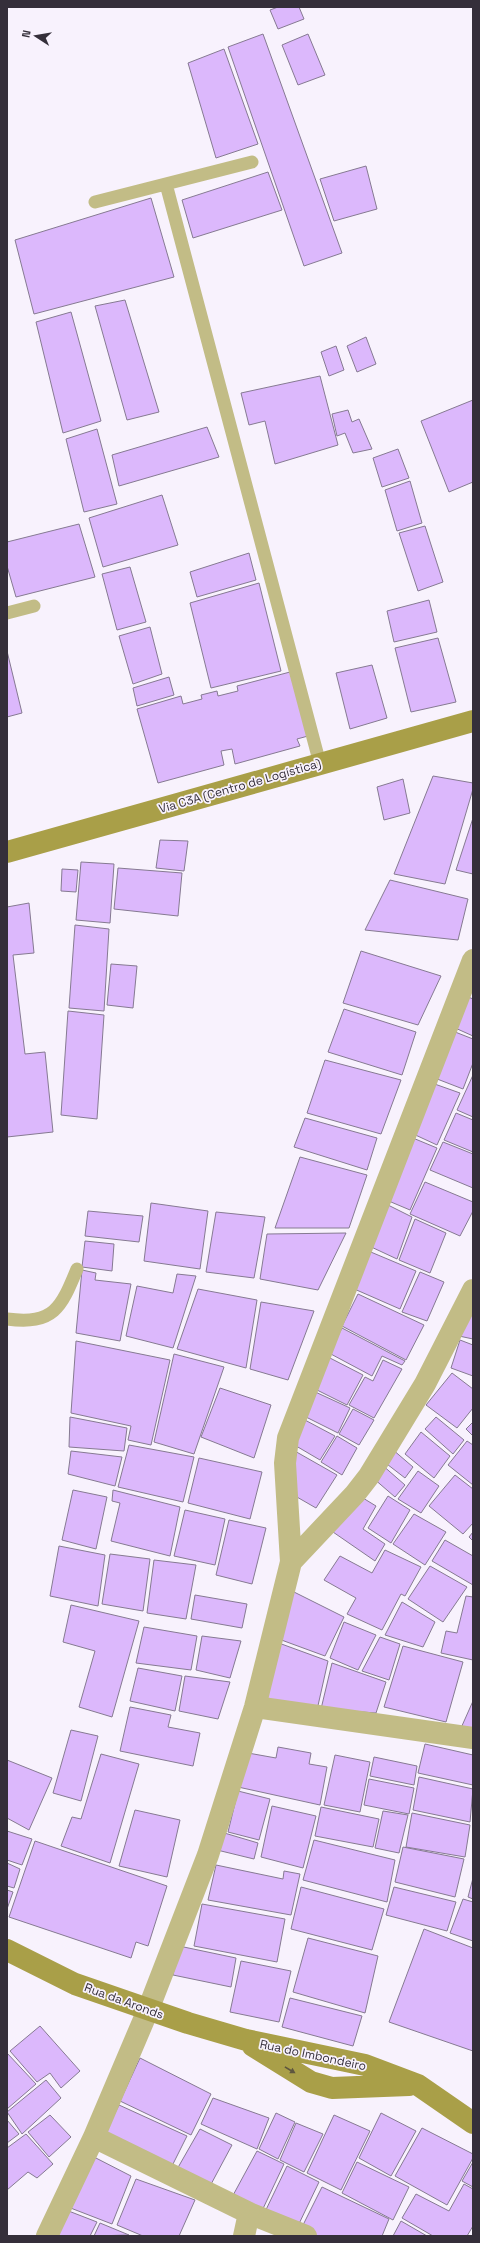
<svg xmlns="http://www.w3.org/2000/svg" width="480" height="2243" viewBox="0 0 480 2243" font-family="'Space Grotesk',sans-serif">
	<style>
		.building { fill: #dcb8fc; stroke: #867a92 }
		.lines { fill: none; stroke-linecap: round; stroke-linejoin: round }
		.lane { stroke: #c2bc86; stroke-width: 13 }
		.street { stroke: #c2bc86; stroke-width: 22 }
		.secondary { stroke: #a99f48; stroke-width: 22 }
		.oneway { fill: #5e563f }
		.labels { text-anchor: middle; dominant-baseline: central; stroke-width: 3.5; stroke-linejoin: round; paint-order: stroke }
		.street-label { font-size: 12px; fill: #352f3a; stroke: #f8f2fd }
	</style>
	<rect width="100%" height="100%" fill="#f8f2fd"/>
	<path class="building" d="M278 7H299L304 19 278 29 270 10Z
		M263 34 342 253 304 266 228 47Z
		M308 34 325 75 298 85 282 45Z
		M224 49 258 144 216 158 188 63Z
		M366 166 377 209 334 221 320 179Z
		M268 172 282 210 193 238 182 200Z
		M151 198 174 277 34 314 15 240Z
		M125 300 159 412 127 420 95 306Z
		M71 312 101 421 63 433 36 322Z
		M366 337 376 364 357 372 347 346Z
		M336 346 344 370 329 376 321 352Z
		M320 376 338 445 275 464 265 421 249 425 241 393Z
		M473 400V482L449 492 421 421Z
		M348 410 352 422 359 419 372 449 353 453 345 433 337 436 332 414Z
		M207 427 219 457 119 486 112 455Z
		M97 429 117 504 84 512 66 439Z
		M398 449 409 478 382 487 373 458Z
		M410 481 422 523 397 531 385 490Z
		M162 495 178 545 103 567 89 518Z
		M79 524 95 577 16 597 7 566V542Z
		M425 526 443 582 418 591 399 533Z
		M249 553 256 580 197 597 190 572Z
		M130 567 146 622 117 630 102 574Z
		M259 583 281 671 211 688 190 603Z
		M429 600 437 632 394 642 387 611Z
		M150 627 162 674 133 684 119 636Z
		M438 638 456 702 411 712 395 648Z
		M7 651 22 713 7 717Z
		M372 665 387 718 350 729 336 673Z
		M290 672 308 736 297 739 300 746 235 764 232 749 221 751 224 765 158 783 137 709 181 696 183 704 202 699 201 695 217 691 218 696 238 691 237 686Z
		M169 677 174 695 137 706 133 688Z
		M433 776 473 783V789L445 884 394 874Z
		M403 779 410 813 384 820 377 787Z
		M473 818V874L456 870Z
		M160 840 188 841 184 871 156 868Z
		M81 862 114 864 110 923 76 920Z
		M118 868 182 873 178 916 114 909Z
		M62 869 78 870 76 892 61 891Z
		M390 880 468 899 458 940 365 930Z
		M29 903 34 953 13 955 25 1054 45 1052 53 1132 7 1137V907Z
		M75 925 109 929 104 1011 69 1008Z
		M361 951 441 976 418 1025 343 1003Z
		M111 964 137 966 133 1008 107 1005Z
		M466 996 473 999V1036L453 1027Z
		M344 1009 416 1032 402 1075 328 1052Z
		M68 1011 104 1015 97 1119 61 1115Z
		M450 1030 473 1039V1063L463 1089 432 1077Z
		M325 1060 401 1080 381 1134 307 1113Z
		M473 1075V1117L457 1110Z
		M429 1082 460 1093 437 1145 409 1132Z
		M456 1113 473 1120V1152L444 1140Z
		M305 1118 377 1138 367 1170 294 1147Z
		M408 1136 437 1148 410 1210 384 1199Z
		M443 1142 473 1154V1188L430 1170Z
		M300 1157 367 1175 349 1228H275Z
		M425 1182 473 1202V1211L460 1236 410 1214Z
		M382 1202 412 1217 397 1259 367 1245Z
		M151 1203 208 1211 200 1269 144 1261Z
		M88 1211 143 1216 139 1242 85 1236Z
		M216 1212 265 1217 254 1278 206 1272Z
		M415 1219 446 1233 430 1273 399 1260Z
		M346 1233 318 1290 260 1279 267 1234Z
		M85 1241 114 1244 112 1271 82 1267Z
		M366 1250 416 1271 400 1309 352 1288Z
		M82 1270 96 1273 95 1280 131 1284 120 1341 76 1333Z
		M420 1272 444 1282 427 1321 402 1312Z
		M177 1274 196 1276 173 1348 126 1336 137 1286 173 1293Z
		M198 1289 257 1300 246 1368 177 1349Z
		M358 1294 424 1325 406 1360 342 1326Z
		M261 1302 314 1311 288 1380 250 1369Z
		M473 1303V1339L459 1336Z
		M342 1328 405 1361 402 1365 382 1356 372 1376 329 1353Z
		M460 1340 473 1345V1376L451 1368Z
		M76 1341 170 1360 151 1445 128 1440 131 1426 71 1413Z
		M174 1354 224 1367 194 1454 154 1442Z
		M328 1357 363 1375 347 1405 311 1387Z
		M383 1360 402 1369 374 1418 349 1405 365 1377 373 1381Z
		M452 1373 473 1389V1408L457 1428 426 1405Z
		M220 1388 271 1405 254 1458 201 1437Z
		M311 1390 350 1408 338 1433 300 1414Z
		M353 1409 374 1420 359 1445 339 1434Z
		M70 1417 127 1428 124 1451 69 1447Z
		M436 1417 464 1440 453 1454 425 1429Z
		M303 1419 335 1436 320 1460 291 1443Z
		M473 1422V1436L466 1429Z
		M421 1432 450 1456 434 1478 405 1454Z
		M337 1436 357 1448 342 1475 321 1462Z
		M467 1441 473 1445V1485L448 1465Z
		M129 1445 194 1457 183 1502 118 1487Z
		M392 1449 413 1467 405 1478 383 1461Z
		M293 1450 337 1475 316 1508 290 1493Z
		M71 1451 122 1457 115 1486 68 1474Z
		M199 1458 262 1472 250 1519 188 1503Z
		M381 1464 405 1485 395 1497 373 1478Z
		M418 1471 439 1486 421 1513 398 1499Z
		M455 1475 473 1489V1523L463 1534 429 1506Z
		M73 1490 107 1497 96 1549 62 1540Z
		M113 1490 180 1507 170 1556 111 1541 120 1503 112 1501Z
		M358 1495 376 1506 363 1529 385 1544 375 1561 333 1532Z
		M388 1496 410 1510 391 1543 368 1528Z
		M185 1510 225 1519 215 1565 174 1556Z
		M414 1514 446 1532 425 1565 393 1544Z
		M229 1520 266 1528 252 1584 216 1575Z
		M473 1532V1541L469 1537Z
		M445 1540 473 1556V1585L432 1561Z
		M59 1546 105 1555 98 1606 50 1596Z
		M385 1550 421 1567 405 1596 401 1594 382 1630 347 1614 356 1598 324 1580 340 1556 372 1573Z
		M110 1554 150 1559 143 1611 102 1604Z
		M154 1560 196 1565 186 1619 147 1613Z
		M430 1566 467 1587 443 1622 408 1599Z
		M288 1589 344 1617 325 1656 276 1638Z
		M195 1595 247 1604 242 1628 191 1619Z
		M466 1596 473 1597V1660L441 1653 446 1631 457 1633Z
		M402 1602 435 1622 423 1647 385 1635Z
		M71 1605 139 1621 112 1717 79 1707 95 1651 63 1642Z
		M344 1622 376 1635 358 1670 330 1658Z
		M144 1627 197 1636 191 1670 136 1663Z
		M202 1636 241 1641 230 1678 196 1670Z
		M380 1637 400 1644 389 1680 362 1671Z
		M276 1642 328 1661 317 1710 261 1701Z
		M403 1646 463 1662 446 1722 384 1707Z
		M332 1663 386 1682 376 1713 321 1709Z
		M138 1668 182 1676 175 1711 130 1701Z
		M185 1676 230 1682 218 1719 179 1711Z
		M473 1701V1730L461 1728Z
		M130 1707 171 1715 168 1727 200 1733 193 1766 120 1751Z
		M71 1730 98 1736 81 1801 53 1793Z
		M425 1744 473 1755V1785L418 1773Z
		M278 1747 311 1753 309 1764 327 1767 320 1805 238 1787 248 1753 276 1758Z
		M101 1754 139 1764 110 1863 61 1846 72 1817 81 1819Z
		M335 1755 370 1762 360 1812 324 1805Z
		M374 1757 417 1766 414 1785 370 1776Z
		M7 1760 52 1778 29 1830 7 1818Z
		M419 1777 473 1789 470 1822 413 1810Z
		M369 1779 414 1788 409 1814 364 1805Z
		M238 1791 270 1799 259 1840 228 1832Z
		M272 1806 316 1816 303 1868 261 1857Z
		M321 1807 379 1819 373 1847 315 1836Z
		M135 1810 180 1820 167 1877 119 1866Z
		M383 1811 408 1815 399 1853 375 1848Z
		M412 1813 470 1825 465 1857 406 1847Z
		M7 1831 32 1839 22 1865 7 1860Z
		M221 1832 258 1843 254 1859 217 1850Z
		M314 1840 395 1860 387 1902 303 1880Z
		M35 1841 167 1886 148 1946 136 1942 131 1958 9 1917Z
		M403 1847 464 1859 455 1897 395 1882Z
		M7 1863 20 1869 14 1888 7 1886Z
		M216 1865 283 1879 284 1871 300 1874 291 1915 208 1900Z
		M473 1878V1899L468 1897Z
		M301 1887 384 1909 372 1950 291 1929Z
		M394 1887 456 1902 447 1931 386 1915Z
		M7 1890 13 1892 7 1909Z
		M463 1899 473 1902V1941L450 1933Z
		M202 1904 285 1919 277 1962 194 1946Z
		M424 1929 473 1948V2051L389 2022Z
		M308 1938 378 1956 365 2013 293 1992Z
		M179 1946 236 1958 231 1987 173 1975Z
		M241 1961 291 1971 279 2022 230 2012Z
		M290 1998 362 2016 353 2046 282 2027Z
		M40 2026 80 2071 61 2088 50 2073 37 2082 10 2051Z
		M7 2053 36 2084 7 2109Z
		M140 2058 211 2094 191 2135 120 2101Z
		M46 2080 61 2098 22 2134 7 2112Z
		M213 2098 269 2118 257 2149 201 2124Z
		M119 2105 187 2136 171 2168 103 2136Z
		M276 2113 295 2122 278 2159 259 2149Z
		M381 2113 416 2131 391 2176 359 2158Z
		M50 2115 71 2137 49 2157 28 2132Z
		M334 2115 370 2131 341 2190 307 2173Z
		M7 2120 19 2134 7 2143Z
		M296 2123 323 2134 304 2172 280 2160Z
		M422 2128 473 2154V2158L447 2205 395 2176Z
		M200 2129 232 2145 209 2188 176 2171Z
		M26 2134 53 2164 37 2178 28 2172 7 2190V2148Z
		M257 2151 284 2164 260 2215 231 2199Z
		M92 2156 131 2176 112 2224 68 2207Z
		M357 2162 409 2187 393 2220 342 2193Z
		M473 2162V2187L462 2181Z
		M287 2166 319 2182 296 2230 263 2216Z
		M136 2179 195 2200 179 2236H143L117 2225Z
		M464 2184 473 2189V2226L467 2236H433L402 2218 416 2194 449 2211Z
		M322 2187 389 2219 382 2236H313L300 2231Z
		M66 2210 97 2222 90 2236H53Z
		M401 2221 427 2236H393Z
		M100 2223 129 2235 94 2236Z"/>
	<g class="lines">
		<path class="lane" d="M166 184 320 764
			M95 202 252 162
			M7 613 34 606
			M7 1319C54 1325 61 1308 77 1269"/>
		<path class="street" d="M291 1562 355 1494 369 1476 425 1384 473 1290
			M255 1707 473 1738
			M94 2137 249 2213 306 2236
			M47 2236 94 2137 148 2010 208 1855 255 1707 291 1562 285 1463 288 1438 473 960
			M244 2236 249 2213"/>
		<path class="secondary" d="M7 852 473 721
			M7 1950 75 1984 188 2023 246 2040 365 2065 418 2085 473 2123
			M253 2046 311 2082 332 2088 409 2085"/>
	</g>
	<defs><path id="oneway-solid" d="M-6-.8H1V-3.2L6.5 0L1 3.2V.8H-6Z"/></defs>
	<use class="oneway" href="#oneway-solid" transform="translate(290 2070) rotate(31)"/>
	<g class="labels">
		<g class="street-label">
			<text transform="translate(240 786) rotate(-16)">Via C3A (Centro de Logística)</text>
			<text transform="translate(124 2001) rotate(20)">Rua da Aronds</text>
			<text transform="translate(313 2055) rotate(12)">Rua do Imbondeiro</text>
		</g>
	</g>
	<rect width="480" height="2243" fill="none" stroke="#352f3a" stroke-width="16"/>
	<g transform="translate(36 36) rotate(282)" stroke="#f8f2fd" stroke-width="3" paint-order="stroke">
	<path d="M0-3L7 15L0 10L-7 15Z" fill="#352f3a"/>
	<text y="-6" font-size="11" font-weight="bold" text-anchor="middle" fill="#352f3a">N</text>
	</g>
</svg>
